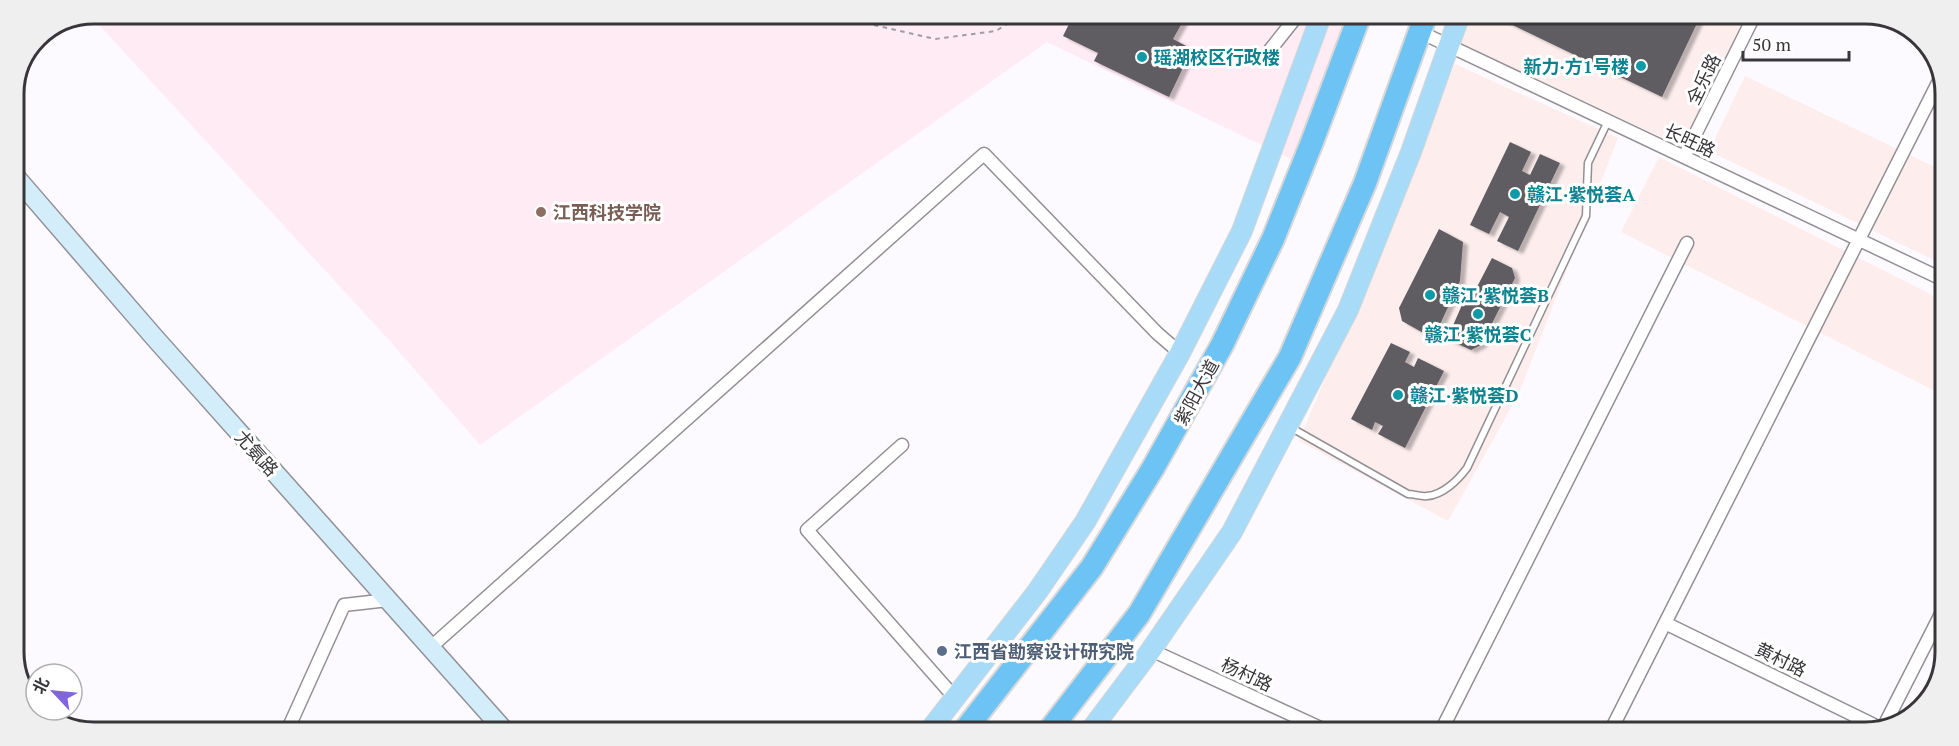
<svg xmlns="http://www.w3.org/2000/svg" width="1959" height="746" viewBox="0 0 1959 746" font-family="'PT Serif','Noto Sans SC',serif">
	<style>
		.commercial { fill: #fdeded }
		.education { fill: #ffebf3 }
		.building { fill: #605d62; filter: url(#shadow) }
		.lines { fill: none; stroke-linecap: round; stroke-linejoin: round }
		.lane-casing { stroke: #939095; stroke-width: 9 }
		.street-casing { stroke: #939095; stroke-width: 15 }
		.secondary-casing { stroke: #939095; stroke-width: 21 }
		.primary-casing { stroke: #d7d7d7; stroke-width: 22 }
		.highway-casing { stroke: #d7d7d7; stroke-width: 26 }
		.path { stroke: #9f9da1; stroke-width: 2; stroke-dasharray: 4.5 4.5; stroke-linecap: butt }
		.lane { stroke: #fff; stroke-width: 6 }
		.street { stroke: #fff; stroke-width: 12 }
		.secondary { stroke: #d3edfb; stroke-width: 18 }
		.primary { stroke: #a7dbf8; stroke-width: 20 }
		.highway { stroke: #6dc3f3; stroke-width: 22 }
		.culture-dot { fill: #0f9aa8; stroke: #fff; stroke-width: 2 }
		.education-dot { fill: #8d6e63; stroke: #fff; stroke-width: 2 }
		.service-dot { fill: #5c6f8a; stroke: #fff; stroke-width: 2 }
		.labels { text-anchor: middle; dominant-baseline: central; stroke-width: 6; stroke-linejoin: round; paint-order: stroke }
		.culture-label { font-size: 18px; font-weight: bold; fill: #0d838f; stroke: #fff; text-anchor: start }
		.street-label { font-size: 18px; fill: #383639; stroke: #fff }
		.education-label { font-size: 18px; font-weight: bold; fill: #785e54; stroke: #fff; text-anchor: start }
		.service-label { font-size: 18px; font-weight: bold; fill: #4e5e75; stroke: #fff; text-anchor: start }
		.rim { fill: none; stroke: #383639; stroke-width: 3 }
	</style>
	<defs>
		<filter id="shadow"><feDropShadow dx="5" dy="3" stdDeviation="1.5" flood-color="#0004"/></filter>
	</defs>
	<rect width="100%" height="100%" fill="#fcfaff"/>
	<path class="commercial" d="M1469 17 1744 18 1683 147 1460 44Z
		M1455 64 1618 138 1519 393 1448 521 1299 441Z
		M1745 76 1945 172 1944 265 1709 151Z
		M1659 157 1944 301 1943 395 1621 232Z"/>
	<path class="education" d="M94 14 1356 17 1297 162 1047 42 480 445 390 341 90 15Z"/>
	<path class="building" d="M1073 16H1186L1173 39 1192 49 1169 97 1094 61 1098 53 1063 36Z
		M1496 17H1700L1662 97Z
		M1510 142 1531 152 1522 171 1530 175 1540 154 1560 163 1518 251 1497 241 1509 217 1500 212 1489 234 1470 225Z
		M1439 229 1463 242 1460 281 1437 331 1425 334 1402 321 1399 308Z
		M1492 258 1512 268 1515 278 1481 345 1471 350 1447 339 1469 289 1478 285Z
		M1391 343 1410 352 1405 362 1414 367 1418 358 1444 371 1405 448 1378 434 1383 426 1375 422 1372 430 1351 419Z"/>
	<g class="lines">
		<defs>
			<path id="lane" d="M1290 427 1408 494C1414 494 1422 497 1427 496 1443 495 1458 480 1467 468L1586 216 1588 163 1608 121"/>
			<path id="street" d="M1420 32 1944 280
				M1270 50 1297 16
				M1684 157 1753 18
				M902 445 807 530 955 698
				M1665 623 1880 728
				M431 647 984 154 1157 333 1180 353
				M1151 650 1327 731
				M1884 726 1942 612
				M288 729 344 605 388 600
				M1441 731 1687 243
				M1610 732 1941 77"/>
			<path id="secondary" d="M14 175 154 337 503 729"/>
			<path id="primary" d="M930 730 1037 592 1085 522 1180 353 1242 231 1321 16
				M1090 731 1151 650 1232 532 1348 310 1411 152 1459 17"/>
			<path id="highway" d="M965 730 1092 567 1153 468 1222 345 1273 239 1312 142 1359 17
				M1049 731 1139 614 1290 357 1365 183 1425 17"/>
		</defs>
		<use href="#lane" class="lane-casing"/>
		<use href="#street" class="street-casing"/>
		<use href="#secondary" class="secondary-casing"/>
		<use href="#primary" class="primary-casing"/>
		<use href="#highway" class="highway-casing"/>
		<path class="path" d="M830 15 935 39 996 31 1019 16
			M1070 16 1072 19"/>
		<use href="#lane" class="lane"/>
		<use href="#street" class="street"/>
		<use href="#secondary" class="secondary"/>
		<use href="#primary" class="primary"/>
		<use href="#highway" class="highway"/>
	</g>
	<g class="culture-dot">
		<circle cx="1142" cy="57" r="6"/>
		<circle cx="1641" cy="66" r="6"/>
		<circle cx="1515" cy="194" r="6"/>
		<circle cx="1430" cy="295" r="6"/>
		<circle cx="1478" cy="314" r="6"/>
		<circle cx="1398" cy="395" r="6"/>
	</g>
	<circle class="education-dot" cx="541" cy="212" r="6"/>
	<circle class="service-dot" cx="942" cy="651" r="6"/>
	<g class="labels">
		<g class="culture-label">
			<text x="1154" y="57">瑶湖校区行政楼</text>
			<text x="1629" y="66" text-anchor="end">新力·方1号楼</text>
			<text x="1527" y="194">赣江·紫悦荟A</text>
			<text x="1442" y="295">赣江·紫悦荟B</text>
			<text x="1478" y="334" text-anchor="middle">赣江·紫悦荟C</text>
			<text x="1410" y="395">赣江·紫悦荟D</text>
		</g>
		<g class="street-label">
			<text transform="translate(1703 79) rotate(-64)">全乐路</text>
			<text transform="translate(1690 140) rotate(25)">长旺路</text>
			<text transform="translate(1196 392) rotate(-61)">紫阳大道</text>
			<text transform="translate(257 453) rotate(48)">尤氨路</text>
			<text transform="translate(1781 659) rotate(26)">黄村路</text>
			<text transform="translate(1247 674) rotate(25)">杨村路</text>
		</g>
		<g class="education-label">
			<text x="553" y="212">江西科技学院</text>
		</g>
		<g class="service-label">
			<text x="954" y="651">江西省勘察设计研究院</text>
		</g>
	</g>
	<path d="M0 0H1959V746H0ZM94 24H1865A70 70 0 0 1 1935 94V652A70 70 0 0 1 1865 722H94A70 70 0 0 1 24 652V94A70 70 0 0 1 94 24Z" fill="#efefef" fill-rule="evenodd"/>
	<path class="rim" d="M94 24H1865A70 70 0 0 1 1935 94V652A70 70 0 0 1 1865 722H94A70 70 0 0 1 24 652V94A70 70 0 0 1 94 24Z"/>
	<g transform="translate(54 692) rotate(296)"><circle r="28" fill="#ffffff" stroke="#afafb0" stroke-width="1.5"/>
	<path d="M0-4.5L10 22L0 15L-10 22Z" fill="#8165e0"/>
	<text y="-9" font-size="16" font-weight="bold" text-anchor="middle" fill="#383639">北</text>
	</g>
	<path d="M1743 51v9h106v-9" fill="none" stroke="#383639" stroke-width="3"/>
	<text x="1752" y="51" font-size="18" fill="#383639" stroke="#ffffff" stroke-width="4.5" paint-order="stroke">50 m</text>
</svg>
